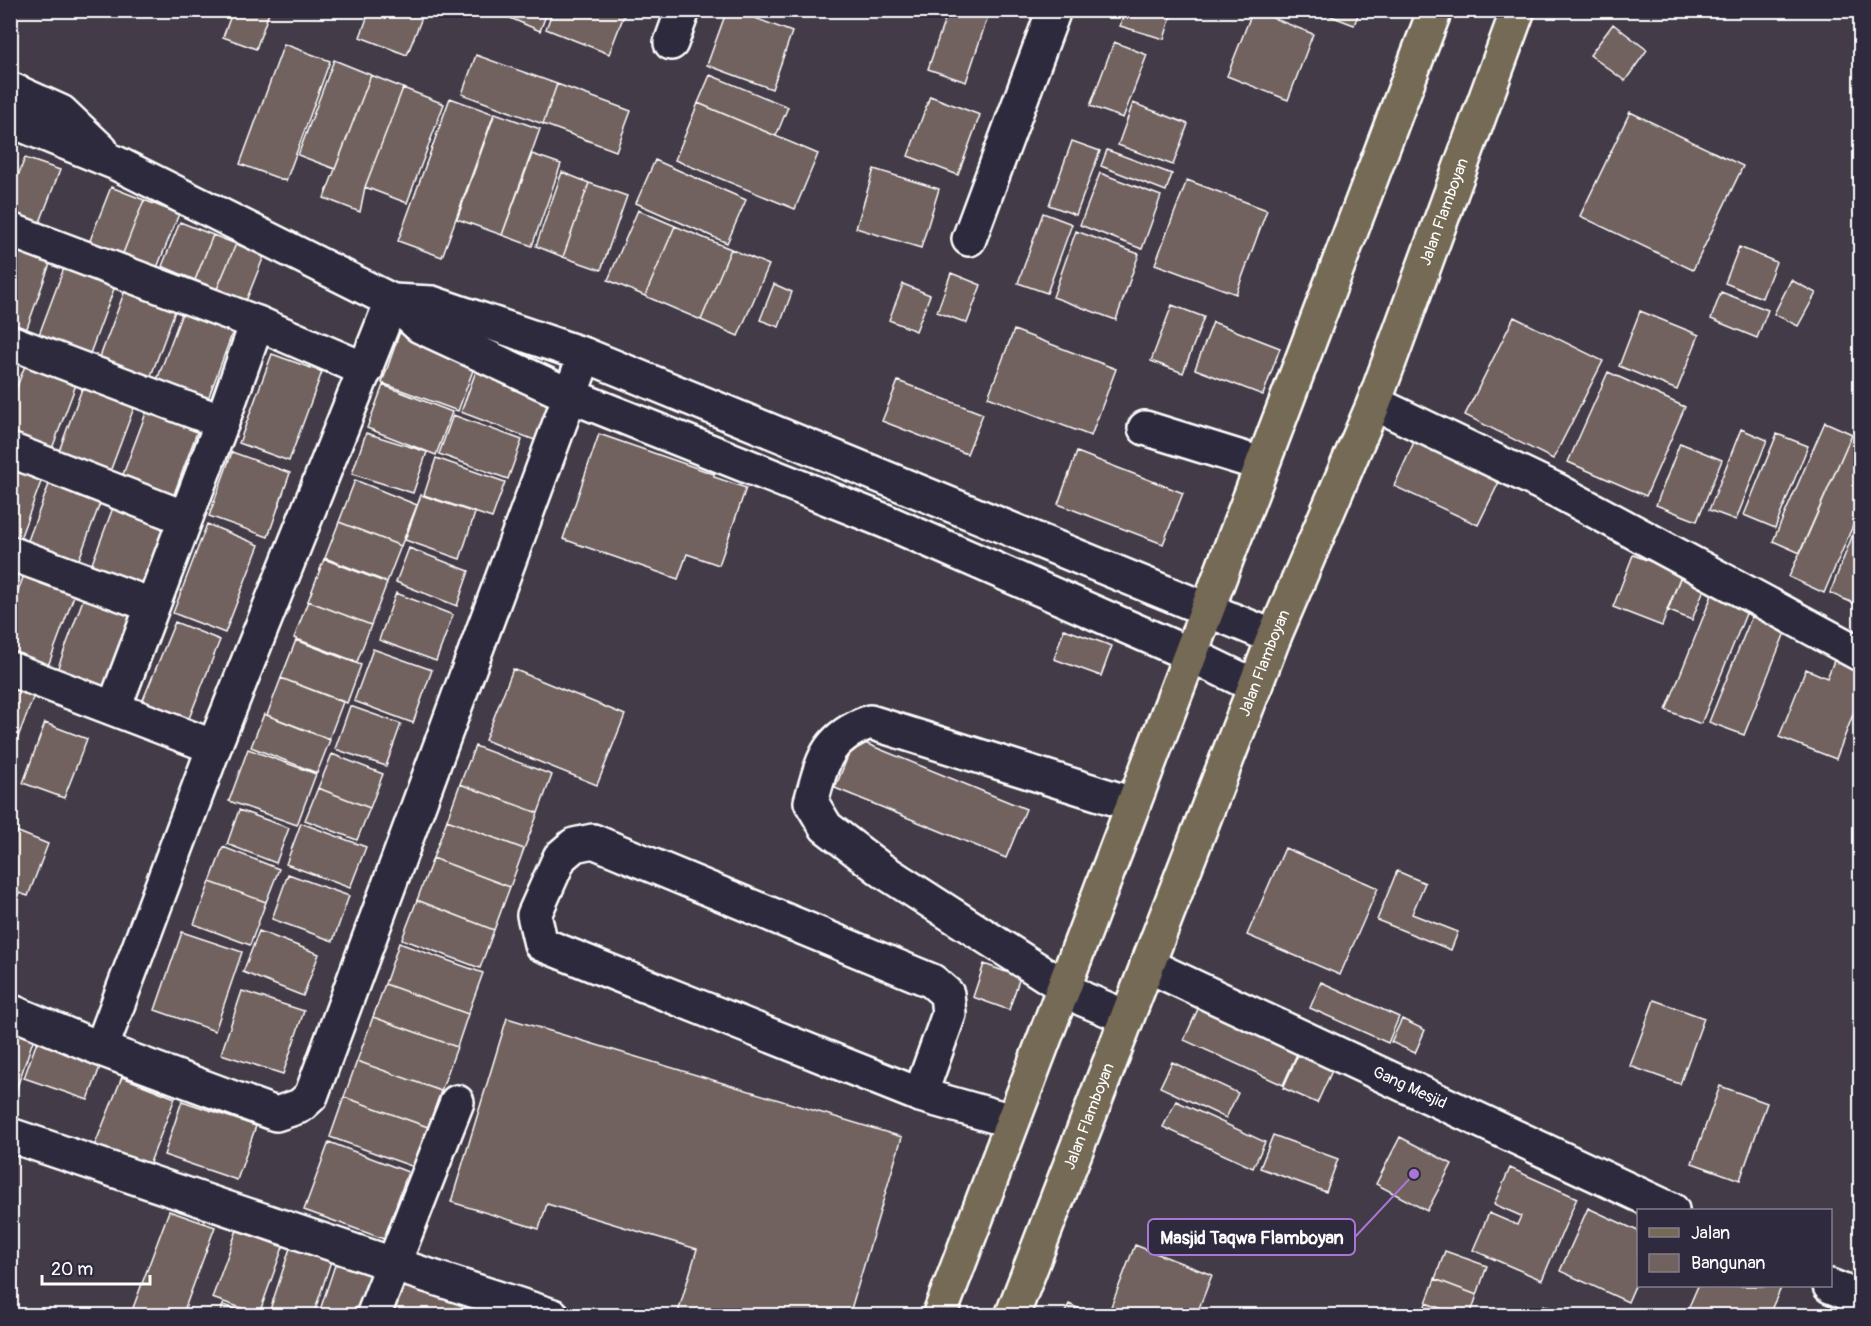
<svg xmlns="http://www.w3.org/2000/svg" width="1871" height="1326" viewBox="0 0 1871 1326" font-family="Pangolin,sans-serif">
	<style>
		.building { fill: #71625f; stroke: #fff; stroke-width: 1.5 }
		.lines { fill: none; stroke-linecap: round; stroke-linejoin: round }
		.minor-casing { stroke: #fff; stroke-width: 38 }
		.major-casing { stroke: #fff; stroke-width: 38 }
		.minor { stroke: #2f2a3d; stroke-width: 33 }
		.major { stroke: #756a55; stroke-width: 33 }
		.labels { text-anchor: middle; dominant-baseline: central; stroke-width: 4.5; stroke-linejoin: round; paint-order: stroke }
		.street-label { font-size: 16px; fill: #fff; stroke: #2f2a3d }
		.leader { fill: none; stroke: #a976d5; stroke-width: 2 }
		.callout-dot { fill: #a976d5; stroke: #2f2a3d; stroke-width: 2 }
		.callout { fill: #2f2a3d; stroke: #a976d5; stroke-width: 2 }
		.callout-label { font-size: 18px; text-anchor: middle; font-weight: bold; fill: #fff }
	</style>
	<rect width="100%" height="100%" fill="#433b47"/>
	<filter id="ink" filterUnits="userSpaceOnUse"><feTurbulence type="fractalNoise" baseFrequency=".0167" numOctaves="2"/><feDisplacementMap in="SourceGraphic" scale="12" xChannelSelector="R" yChannelSelector="G"/><feConvolveMatrix kernelMatrix="1 2 1 2 8 2 1 2 1" color-interpolation-filters="sRGB"/></filter>
	<g filter="url(#ink)">
		<path class="building" d="M233 10H270L256 49 223 37Z
			M370 10H425L407 55 360 37Z
			M492 10H548L540 31Z
			M553 10H626L609 54 546 29Z
			M727 10H734L792 32 772 89 707 65Z
			M948 10H990L966 82 928 69Z
			M1125 10H1173L1164 39 1120 26Z
			M1253 10 1313 34 1288 100 1227 76Z
			M1315 10H1360L1354 25Z
			M1613 24 1647 50 1625 81 1590 55Z
			M1114 42 1147 55 1123 118 1090 106Z
			M284 44 330 61 286 181 240 164Z
			M476 55 557 84 543 124 462 94Z
			M334 60 371 75 335 169 298 155Z
			M371 75 403 88 365 187 360 212 324 198Z
			M710 75 788 107 776 136 698 103Z
			M557 84 631 111 616 151 543 124Z
			M403 88 444 104 407 203 365 187Z
			M930 96 980 115 958 175 908 156Z
			M450 98 494 114 442 257 398 241Z
			M698 103 818 154 795 209 675 160Z
			M1133 103 1188 124 1173 165 1118 145Z
			M1630 112 1743 166 1693 270 1580 216Z
			M495 113 540 129 502 235 457 219Z
			M10 134 18 137 10 160Z
			M1072 141 1100 151 1076 215 1049 205Z
			M1107 150 1172 174 1166 191 1101 166Z
			M532 154 561 164 532 246 502 235Z
			M25 158 60 170 37 230 10 220V196Z
			M655 160 746 200 727 243 636 203Z
			M874 169 939 189 921 248 856 228Z
			M562 172 589 183 563 257 536 246Z
			M1100 173 1161 196 1142 249 1080 225Z
			M1187 180 1267 210 1236 294 1155 264Z
			M589 183 627 196 601 270 563 257Z
			M111 187 144 200 120 261 87 248Z
			M144 200 179 214 154 275 120 261Z
			M638 210 675 226 645 296 608 280Z
			M1043 213 1072 224 1047 293 1018 283Z
			M180 222 213 235 195 280 162 266Z
			M675 226 731 249 701 320 645 296Z
			M1076 231 1139 254 1116 320 1053 297Z
			M213 235 236 244 217 289 195 280Z
			M10 243 52 258 23 339 10 334Z
			M236 244 264 256 246 301 217 289Z
			M1739 247 1776 262 1762 298 1725 283Z
			M731 249 769 265 738 336 701 320Z
			M67 260 118 278 88 359 37 340Z
			M951 273 981 285 967 323 937 312Z
			M1791 280 1816 293 1798 326 1774 314Z
			M774 284 792 292 779 327 760 320Z
			M903 284 930 295 916 331 889 320Z
			M127 285 178 303 148 384 97 365Z
			M1721 292 1768 310 1757 338 1711 319Z
			M1172 305 1204 317 1183 373 1151 361Z
			M184 308 235 326 205 407 154 388Z
			M1640 311 1699 335 1677 390 1619 366Z
			M1514 317 1603 361 1553 459 1465 415Z
			M1213 322 1280 348 1263 395 1195 369Z
			M402 326 479 354 458 411 382 383Z
			M1014 330 1116 369 1091 436 988 397Z
			M272 354 322 372 289 461 239 443Z
			M29 355 80 374 50 454 10 440V405Z
			M479 363 558 392 540 442 461 412Z
			M1608 372 1685 407 1646 496 1568 462Z
			M86 378 138 397 108 477 56 459Z
			M898 381 983 414 967 454 882 421Z
			M383 385 452 412 436 455 367 428Z
			M149 405 200 424 170 505 119 485Z
			M453 415 522 440 508 479 439 454Z
			M1825 422 1852 434 1800 553 1773 541Z
			M1741 429 1767 440 1736 520 1709 510Z
			M366 433 427 452 413 493 352 474Z
			M599 434 714 474V477L746 488 719 565 687 554 678 579 563 539Z
			M1777 434 1808 446 1775 528 1744 515Z
			M1852 434 1860 437V509L1824 593 1789 577Z
			M1415 440 1500 480 1478 525 1394 486Z
			M1680 443 1722 460 1697 521 1656 505Z
			M232 452 290 473 268 537 209 516Z
			M1077 452 1183 493 1163 544 1058 504Z
			M436 458 505 482 492 518 424 495Z
			M10 459 45 471 15 552 10 550Z
			M54 471 105 490 75 570 24 551Z
			M355 480 417 505 401 546 339 522Z
			M421 495 475 513 460 559 405 540Z
			M117 497 168 515 138 596 87 577Z
			M1860 516V606L1830 593Z
			M339 522 401 546 387 582 325 558Z
			M207 524 259 545 225 633 173 613Z
			M409 548 469 571 457 606 396 582Z
			M1633 555 1682 573 1662 626 1613 607Z
			M324 559 387 583 371 625 308 601Z
			M10 565 19 568 10 590Z
			M27 567 78 585 48 666 10 652V612Z
			M1682 573 1706 584 1692 620 1667 610Z
			M87 589 137 608 108 689 57 670Z
			M1714 590 1750 604 1701 724 1666 710Z
			M396 593 453 615 436 661 379 640Z
			M308 601 371 625 357 662 294 638Z
			M1752 616 1786 630 1744 735 1709 722Z
			M175 622 220 640 186 726 140 707Z
			M1064 629 1112 646 1101 676 1054 659Z
			M296 640 361 665 347 703 281 678Z
			M373 649 432 670 413 723 354 701Z
			M1836 656 1860 665V696L1836 759 1779 737 1806 669 1827 678Z
			M513 669 625 715 597 785 485 740Z
			M10 675 38 685 10 758Z
			M281 678 343 702 329 739 267 715Z
			M350 706 401 724 386 766 335 749Z
			M264 714 330 740 317 773 251 747Z
			M45 723 87 739 64 798 23 783Z
			M855 739 1026 809 1006 858 835 788Z
			M475 746 552 775 538 813 460 784Z
			M248 749 316 774 297 825 229 801Z
			M332 754 383 774 370 808 318 788Z
			M460 784 538 813 524 849 447 820Z
			M318 788 370 808 357 840 305 820Z
			M239 810 289 828 276 863 227 844Z
			M447 820 524 849 510 887 433 858Z
			M301 823 366 847 350 888 286 864Z
			M16 831 48 844 28 896 10 890V845Z
			M223 847 279 869 266 902 210 882Z
			M1285 848 1378 888 1340 975 1247 935Z
			M433 858 510 887 494 930 417 900Z
			M1397 871 1425 883 1412 914 1458 932 1451 950 1377 920Z
			M288 874 349 896 333 941 272 919Z
			M210 882 266 902 250 945 194 924Z
			M417 900 494 930 480 968 402 939Z
			M259 931 319 954 303 996 243 972Z
			M182 932 242 952 215 1031 155 1010Z
			M399 943 483 973 468 1014 385 984Z
			M984 964 1020 977 1009 1010 973 997Z
			M1321 982 1399 1017 1388 1043 1310 1008Z
			M385 984 468 1014 457 1047 373 1017Z
			M242 991 304 1011 283 1074 221 1054Z
			M1202 1000 1301 1045 1283 1085 1184 1040Z
			M1654 1000 1704 1018 1680 1084 1630 1066Z
			M10 1016 38 1026 14 1096 10 1095Z
			M373 1017 457 1047 441 1091 357 1061Z
			M507 1018 902 1137 849 1316H677L697 1249 547 1204 539 1229 451 1202Z
			M1402 1019 1425 1030 1415 1053 1391 1042Z
			M41 1030 105 1053 88 1100 24 1078Z
			M1302 1046 1336 1062 1317 1103 1283 1088Z
			M357 1061 441 1091 428 1127 344 1097Z
			M1172 1062 1238 1093 1226 1118 1160 1087Z
			M122 1077 175 1098 146 1173 92 1152Z
			M1720 1086 1767 1103 1740 1180 1692 1163Z
			M344 1097 428 1127 414 1167 330 1137Z
			M182 1101 256 1126 237 1180 164 1155Z
			M1176 1101 1265 1142 1253 1168 1163 1127Z
			M1273 1135 1338 1159 1326 1192 1260 1168Z
			M1400 1137 1452 1164 1427 1211 1376 1184Z
			M329 1142 408 1172 384 1239 304 1210Z
			M1510 1168 1577 1198 1542 1280 1473 1250 1489 1213 1517 1225 1521 1216 1494 1204Z
			M1588 1208 1638 1231V1279L1628 1302 1560 1271Z
			M169 1211 215 1227 182 1316H130Z
			M237 1230 283 1247 259 1314 212 1298Z
			M291 1245 332 1258 313 1316H268Z
			M1135 1245 1212 1275 1196 1316H1126L1110 1309Z
			M1445 1251 1487 1266 1477 1295 1435 1279Z
			M336 1262 372 1273 359 1316H318Z
			M1435 1279 1477 1295 1470 1316H1461L1426 1303Z
			M404 1283 484 1311 482 1316H393Z
			M1698 1286H1782L1768 1316H1685Z
			M1426 1303 1461 1316H1422Z
			M1069 1304 1094 1316H1063Z
			M223 1305 256 1316H219Z
			M1544 1305 1567 1316H1539Z"/>
		<g class="lines">
			<defs>
				<g id="minor">
					<path d="M671 43 683 10"/>
					<path d="M10 89 61 112 101 150"/>
					<path d="M10 120 116 163 392 301 420 326 569 395 885 521 1189 654 1255 686"/>
					<path d="M10 230 257 323 366 370"/>
					<path d="M969 239 1054 10"/>
					<path d="M392 301 432 303 585 355 1274 637"/>
					<path d="M10 342 222 422"/>
					<path d="M1374 403 1558 491 1860 654"/>
					<path d="M1145 428 1261 464"/>
					<path d="M10 450 185 518"/>
					<path d="M10 553 151 605"/>
					<path d="M10 669 214 747"/>
					<path d="M114 708 222 422 257 323"/>
					<path id="s1" d="M1147 965 1672 1210"/>
					<path d="M10 1011 101 1049 276 1114 300 1106 311 1096 585 355"/>
					<path d="M1126 1017 1083 999 882 870 826 827 811 802C823 761 825 738 870 722L1132 804"/>
					<path d="M101 1049 214 747 392 301"/>
					<path d="M920 1095 949 1014 947 994 932 981 593 841 574 845 560 857 534 915 541 944 920 1095 1012 1121"/>
					<path d="M10 1135 392 1264 553 1316"/>
					<path d="M1830 1286 1860 1298"/>
					<path d="M373 1316 457 1102"/>
				</g>
				<g id="major">
					<path d="M939 1316 1435 10"/>
					<path id="s2" d="M1012 1316 1274 637 1374 403 1518 10"/>
				</g>
			</defs>
			<use href="#minor" class="minor-casing"/>
			<use href="#major" class="major-casing"/>
			<use href="#minor" class="minor"/>
			<use href="#major" class="major"/>
		</g>
	</g>
	<g class="labels">
		<g class="street-label">
			<text stroke="none"><textPath href="#s2" startOffset="1186">Jalan Flamboyan</textPath></text>
			<text stroke="none"><textPath href="#s2" startOffset="700">Jalan Flamboyan</textPath></text>
			<text stroke="none"><textPath href="#s1" startOffset="290">Gang Mesjid</textPath></text>
			<text stroke="none"><textPath href="#s2" startOffset="214">Jalan Flamboyan</textPath></text>
		</g>
	</g>
	<path class="leader" d="M1414 1174L1355 1237"/>
	<circle class="callout-dot" cx="1414" cy="1174" r="6"/>
	<rect class="callout" x="1148" y="1219" width="207" height="36" rx="6"/>
	<g class="callout-label">
		<text x="1252" y="1244">Masjid Taqwa Flamboyan</text>
	</g>
	<rect width="1871" height="1326" fill="none" stroke="#2f2a3d" stroke-width="36"/>
	<rect x="18" y="18" width="1835" height="1290" fill="none" stroke="#fff" stroke-width="2" filter="url(#ink)"/>
	<rect x="1637" y="1209" width="195" height="78" fill="#2f2a3d" stroke="#827f8b" stroke-width="1.5"/>
	<rect x="1649" y="1228" width="30" height="9" fill="#756a55" stroke="#827f8b" stroke-width="1.5"/>
	<text x="1691" y="1239" font-size="18" fill="#ffffff">Jalan</text>
	<rect x="1649" y="1254" width="30" height="18" fill="#71625f" stroke="#827f8b" stroke-width="1.5"/>
	<text x="1691" y="1269" font-size="18" fill="#ffffff">Bangunan</text>
	<path d="M42 1275v9h108v-9" fill="none" stroke="#ffffff" stroke-width="3"/>
	<text x="51" y="1275" font-size="18" fill="#ffffff" stroke="#2f2a3d" stroke-width="4.5" paint-order="stroke">20 m</text>
</svg>
